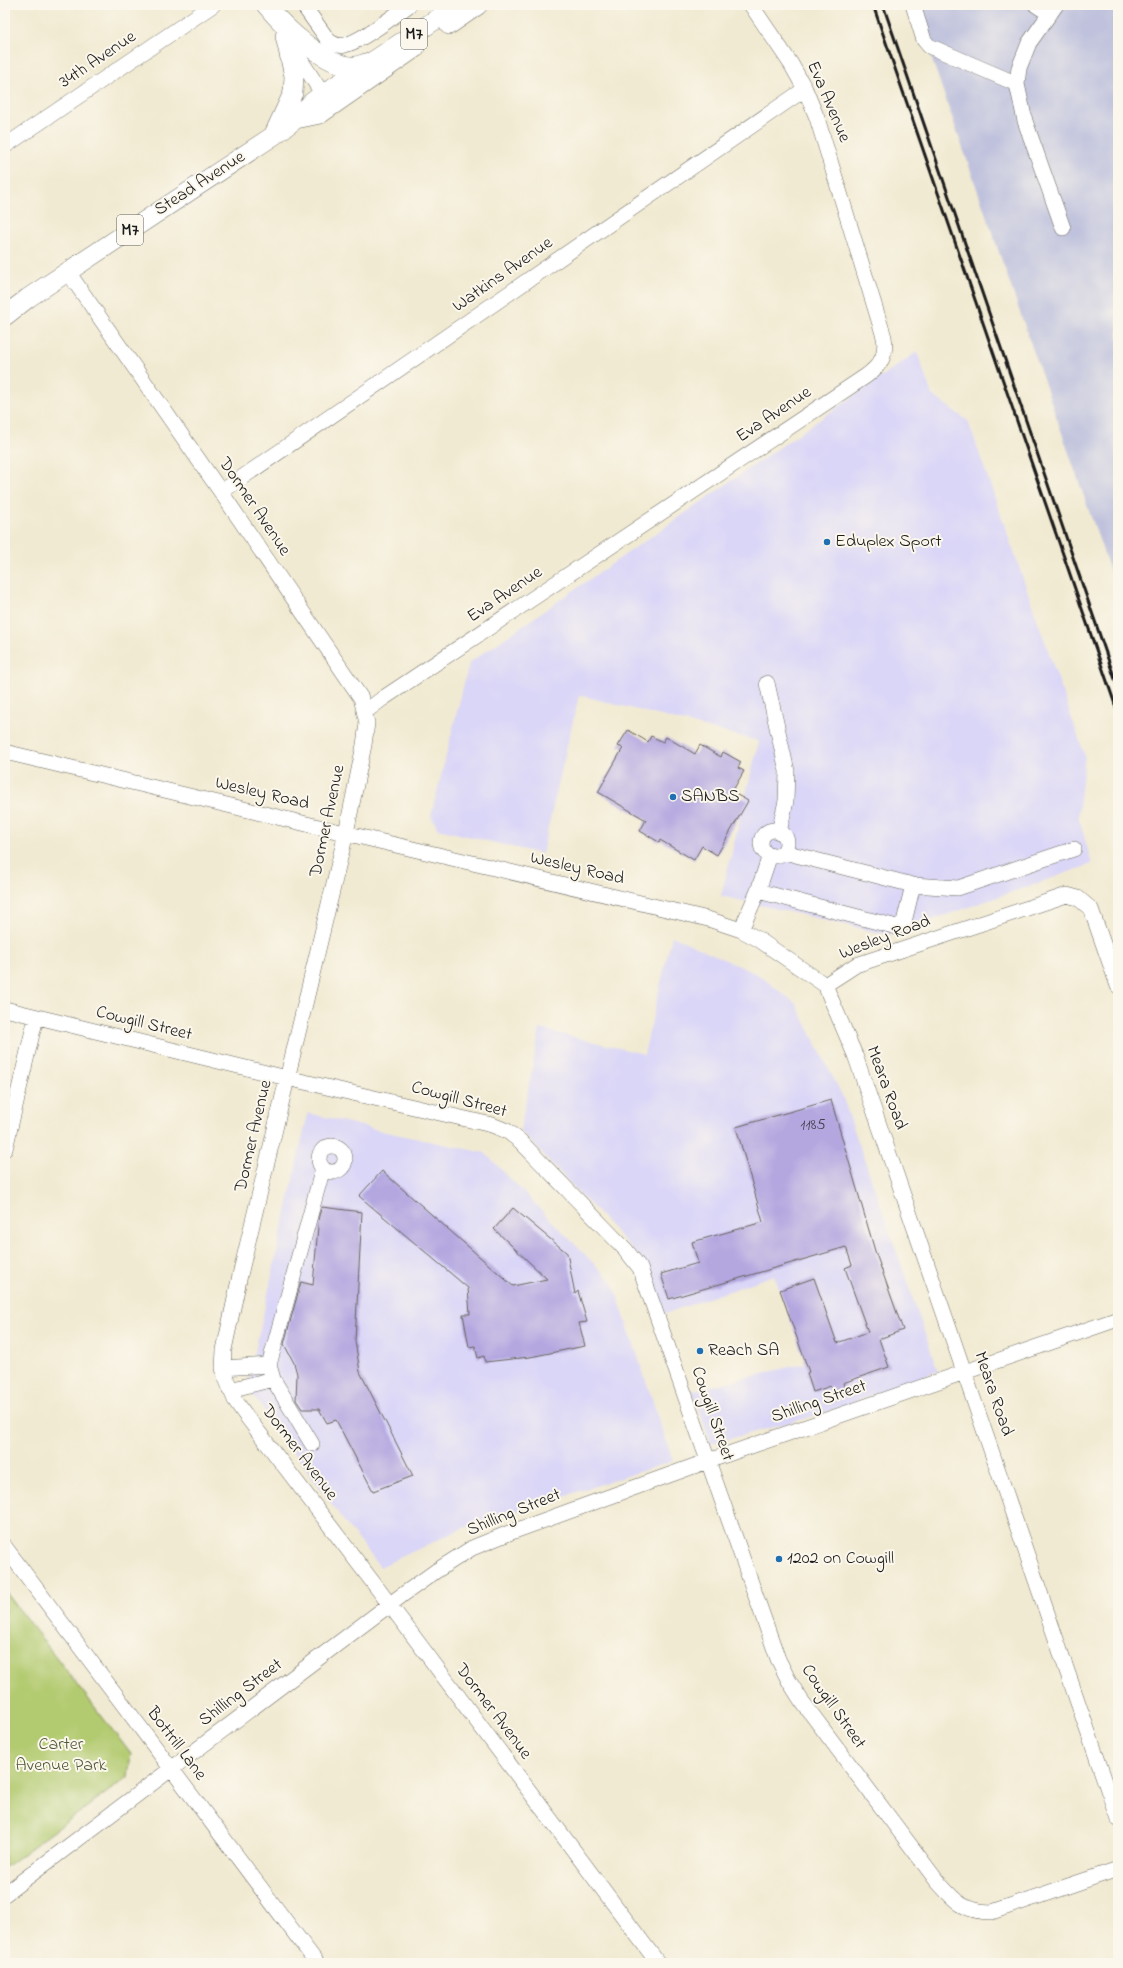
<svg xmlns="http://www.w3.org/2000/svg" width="1123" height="1968" viewBox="0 0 1123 1968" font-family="'Indie Flower',sans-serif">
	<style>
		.built { fill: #dad6f7 }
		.industrial { fill: #c0c2dd }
		.green { fill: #b2ca6f; stroke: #677346 }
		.building { fill: #b4a7e0 }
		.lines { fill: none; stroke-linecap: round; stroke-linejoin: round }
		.minor-casing { stroke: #67645c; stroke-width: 16 }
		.major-casing { stroke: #67645c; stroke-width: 20 }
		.minor { stroke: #fff; stroke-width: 15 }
		.major { stroke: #fff; stroke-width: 19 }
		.rail { stroke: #1c1c1c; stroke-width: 3 }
		.poi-dot { fill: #1f6fb2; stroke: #fbf7ec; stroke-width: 1.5 }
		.labels { text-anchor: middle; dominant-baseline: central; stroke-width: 4; stroke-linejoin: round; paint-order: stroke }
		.number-label { font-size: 16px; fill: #423f4d }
		.shield { fill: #fbf7ec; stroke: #5f5e5a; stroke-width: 1 }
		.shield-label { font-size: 17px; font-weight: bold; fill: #1c1c1c }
		.street-label { font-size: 18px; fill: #1c1c1c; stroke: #fbf7ec }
		.poi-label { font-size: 18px; fill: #1c1c1c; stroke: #fbf7ec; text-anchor: start }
		.park-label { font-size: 18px; fill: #505939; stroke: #fbf7ec }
	</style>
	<rect width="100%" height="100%" fill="#fbf7ec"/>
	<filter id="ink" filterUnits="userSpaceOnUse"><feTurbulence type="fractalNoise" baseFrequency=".025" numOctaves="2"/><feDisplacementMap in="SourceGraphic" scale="8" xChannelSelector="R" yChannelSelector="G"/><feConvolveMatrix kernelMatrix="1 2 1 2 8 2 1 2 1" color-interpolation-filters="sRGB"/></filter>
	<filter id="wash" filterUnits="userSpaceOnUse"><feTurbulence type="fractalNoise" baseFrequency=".012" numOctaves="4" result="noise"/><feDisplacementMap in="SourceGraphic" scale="16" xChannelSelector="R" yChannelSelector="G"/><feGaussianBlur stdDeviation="0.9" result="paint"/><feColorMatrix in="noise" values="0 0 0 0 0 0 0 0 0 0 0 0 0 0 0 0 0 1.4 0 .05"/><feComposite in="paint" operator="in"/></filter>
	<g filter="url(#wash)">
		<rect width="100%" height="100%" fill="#f1ead2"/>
		<path class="built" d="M917 352 932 395 968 421 1085 756 1078 815 1092 864 889 935 721 896 759 741 579 695 542 854 438 829 431 816 469 663Z
			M672 936 759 975 796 1004 842 1095 938 1371 825 1413 711 1444 692 1391 806 1363 774 1275 664 1314 646 1264 520 1130 540 1029 644 1054Z
			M308 1113 386 1132 485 1153 613 1283 673 1461 461 1529 380 1567 343 1520 247 1387Z"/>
		<path class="industrial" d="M913 5H1118V594Z"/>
		<path class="green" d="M5 1591 131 1754 128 1777 5 1867Z"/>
		<g id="blocks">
			<path class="building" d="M628 730 648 742 651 736 663 742 666 737 695 754 700 745 721 757 723 752 741 762 738 768 744 771 732 792 748 801 717 855 702 846 694 860 660 840 659 842 640 831 646 820 598 792 623 748 618 746Z
				M831 1100 875 1251 903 1330 879 1339 889 1367 843 1383 847 1393 834 1397 831 1386 813 1392 807 1373 809 1372 780 1290 814 1278 837 1343 868 1332 845 1268 852 1265 846 1247 669 1299 661 1274 698 1263 692 1242 763 1222 736 1127Z
				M382 1171 513 1286 547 1279 494 1229 513 1208 567 1253 575 1294 578 1291 587 1322 579 1323 585 1346 530 1357 485 1362 484 1356 478 1358 475 1346 469 1347 463 1314H470L468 1288 359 1196Z
				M322 1207 362 1212 355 1341 360 1372 413 1476 373 1491 336 1420 327 1423 319 1409H302L296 1400 297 1374 294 1363 284 1344 301 1282 313 1285 319 1215Z"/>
		</g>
	</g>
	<g filter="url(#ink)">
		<use href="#blocks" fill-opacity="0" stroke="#67645c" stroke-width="1"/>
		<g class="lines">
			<defs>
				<path id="minor" d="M303 5 328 40C333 44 338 47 345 45 362 41 394 16 409 5
					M913 5 924 40 929 46 1017 84
					M1036 5 1050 14
					M1056 5 1029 43 1019 68 1017 84 1025 121 1063 228
					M289 42 329 104
					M5 146 213 5
					M68 272 221 492 361 698 367 723 364 745 346 833 240 1275 224 1350 223 1368 225 1376 235 1400 244 1413 378 1589 658 1963
					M221 492 805 89
					M767 683 787 771 786 801 779 832
					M365 712 382 699 866 376C881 365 887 355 884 337L817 118 805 89 791 64 751 5
					M5 752 319 827C449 857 578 888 708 919L741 930 758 939 825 985 856 965 1067 895 1078 898 1091 909 1118 986
					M761 843a13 13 0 1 1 26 0a13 13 0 1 1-26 0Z
					M913 885 958 888 1074 849
					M758 891 897 927 904 922 913 885 784 852
					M741 930 758 891 770 855
					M825 985 855 1055 1118 1819
					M5 1009 287 1078 492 1125 507 1131 520 1141 625 1249 640 1268 778 1659 789 1681 801 1700 937 1881C955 1901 963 1912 992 1912L1118 1869
					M319 1159a13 13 0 1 1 26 0a13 13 0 1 1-26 0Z
					M5 1149 36 1017
					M223 1368 269 1365
					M230 1390 273 1379
					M312 1444 273 1379 269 1365 323 1168
					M5 1547 317 1963
					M5 1894 401 1596 436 1571 472 1548 509 1533 708 1461 1118 1319"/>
				<path id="major" d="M266 5C283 26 328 70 357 66 361 65 365 63 369 62
					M449 25 478 5
					M296 119 320 114 415 48
					M274 134 293 93 294 76 285 36
					M5 316 28 298 273 136 296 119 312 102 323 94 458 5"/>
			</defs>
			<use href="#minor" class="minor-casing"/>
			<use href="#major" class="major-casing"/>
			<use href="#minor" class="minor"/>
			<use href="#major" class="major"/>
			<path class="rail" d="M873 5 1118 713
				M883 5 1118 688"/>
		</g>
	</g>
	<g class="poi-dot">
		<circle cx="827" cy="542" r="4"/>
		<circle cx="673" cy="797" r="4"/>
		<circle cx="700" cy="1351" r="4"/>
		<circle cx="779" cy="1559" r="4"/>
	</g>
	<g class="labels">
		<g class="number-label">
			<text x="813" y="1125">1185</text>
		</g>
		<g class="shield">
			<rect x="401" y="19" width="26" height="30" rx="3"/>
			<rect x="117" y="215" width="26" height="30" rx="3"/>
		</g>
		<g class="shield-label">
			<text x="414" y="34">M7</text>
			<text x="130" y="230">M7</text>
		</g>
		<g class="street-label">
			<text transform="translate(98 60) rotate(-34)">34th Avenue</text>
			<text transform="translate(828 102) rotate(67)">Eva Avenue</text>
			<text transform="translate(200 184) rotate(-33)">Stead Avenue</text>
			<text transform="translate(503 275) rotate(-35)">Watkins Avenue</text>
			<text transform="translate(774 415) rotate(-34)">Eva Avenue</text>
			<text transform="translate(254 507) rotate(56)">Dormer Avenue</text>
			<text transform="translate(505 595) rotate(-34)">Eva Avenue</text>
			<text transform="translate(262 794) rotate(13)">Wesley Road</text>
			<text transform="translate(328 821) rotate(-78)">Dormer Avenue</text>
			<text transform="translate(577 869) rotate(13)">Wesley Road</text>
			<text transform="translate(885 938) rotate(-21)">Wesley Road</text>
			<text transform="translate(144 1024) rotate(14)">Cowgill Street</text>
			<text transform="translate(886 1088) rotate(70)">Meara Road</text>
			<text transform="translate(459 1100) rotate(15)">Cowgill Street</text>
			<text transform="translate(254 1136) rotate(-77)">Dormer Avenue</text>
			<text transform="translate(993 1394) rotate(71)">Meara Road</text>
			<text transform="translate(819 1402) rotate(-19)">Shilling Street</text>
			<text transform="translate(712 1414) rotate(71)">Cowgill Street</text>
			<text transform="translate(299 1453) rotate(53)">Dormer Avenue</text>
			<text transform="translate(514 1513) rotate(-22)">Shilling Street</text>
			<text transform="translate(241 1693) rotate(-37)">Shilling Street</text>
			<text transform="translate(833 1707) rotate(55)">Cowgill Street</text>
			<text transform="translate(493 1712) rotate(53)">Dormer Avenue</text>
			<text transform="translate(176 1744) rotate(53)">Bottrill Lane</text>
		</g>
		<g class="poi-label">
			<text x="835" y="542">Eduplex Sport</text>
			<text x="681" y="797">SANBS</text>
			<text x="708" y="1351">Reach SA</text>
			<text x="787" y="1559">1202 on Cowgill</text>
		</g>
		<g class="park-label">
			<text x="61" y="1745">Carter<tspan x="61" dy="21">Avenue Park</tspan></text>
		</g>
	</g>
	<rect width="1123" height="1968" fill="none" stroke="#fbf7ec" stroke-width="20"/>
</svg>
